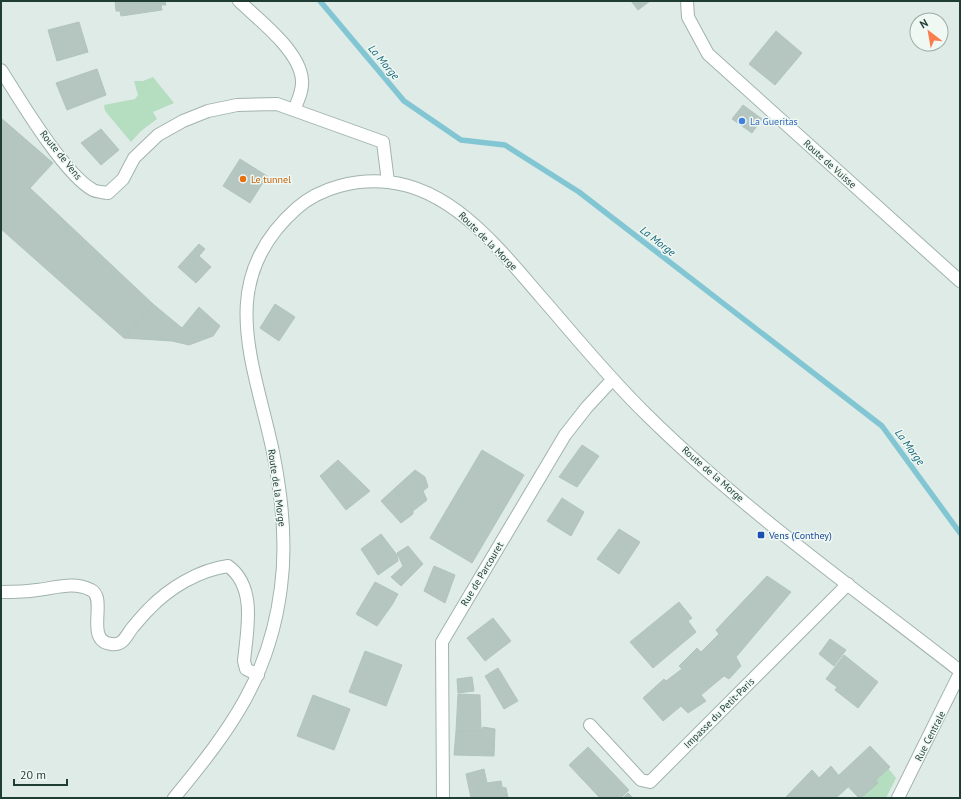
<svg xmlns="http://www.w3.org/2000/svg" width="961" height="799" viewBox="0 0 961 799" font-family="'PT Sans',sans-serif">
	<style>
		.green { fill: #b5dec1 }
		.lines { fill: none; stroke-linecap: round; stroke-linejoin: round }
		.stream { stroke: #82c6d4; stroke-width: 5.5 }
		.building { fill: #b4c6bf; stroke: #b1c5bd }
		.minor-casing { stroke: #a1b3ad; stroke-width: 14 }
		.tertiary-casing { stroke: #a1b3ad; stroke-width: 14 }
		.minor { stroke: #fff; stroke-width: 12 }
		.tertiary { stroke: #fff; stroke-width: 12 }
		.shop-dot { fill: #3f7fe0; stroke: #eff8f3; stroke-width: 1.5 }
		.food-dot { fill: #e8710a; stroke: #eff8f3; stroke-width: 1.5 }
		.transit-dot { fill: #1a4fb4; stroke: #eff8f3; stroke-width: 1.5 }
		.labels { text-anchor: middle; dominant-baseline: central; stroke-width: 3; stroke-linejoin: round; paint-order: stroke }
		.shop-label { font-size: 10px; fill: #366cbe; stroke: #eff8f3; text-anchor: start }
		.street-label { font-size: 10px; fill: #1f3c35; stroke: #eff8f3 }
		.food-label { font-size: 10px; fill: #c56008; stroke: #eff8f3; text-anchor: start }
		.transit-label { font-size: 10px; fill: #164399; stroke: #eff8f3; text-anchor: start }
		.water-label { font-size: 11px; font-style: italic; fill: #15677b; stroke: #eff8f3 }
	</style>
	<rect width="100%" height="100%" fill="#deebe6"/>
	<path class="green" d="M153 77 174 103 153 112 157 119 141 131 131 142 105 111 104 105 135 99 138 95 134 81H143Z
		M888 768 896 778 886 798H865L863 796 878 783 876 780Z"/>
	<g class="lines">
		<path class="stream" d="M320 1 404 101 461 140 505 145 579 192 882 426 960 533"/>
	</g>
	<path class="building" d="M115 1H165L166 5H161L162 10 121 16 120 11H116Z
		M631 1H650L638 10Z
		M79 22 88 52 57 61 48 30Z
		M776 31 802 53 775 85 749 64Z
		M97 69 106 95 67 110 56 83Z
		M743 105 762 119 752 133 732 119Z
		M1 118 53 163 30 188 153 304 124 338 1 229Z
		M101 129 119 150 101 165 81 143Z
		M240 159 267 176 250 203 223 186Z
		M199 244 205 249 199 256 211 267 196 283 178 267Z
		M153 304 182 328 199 307 220 326 213 336 189 345 172 341 124 338Z
		M275 304 295 317 279 341 260 328Z
		M582 445 599 456 577 487 559 477Z
		M482 450 524 475 472 563 430 538Z
		M338 460 370 491 346 510 320 476Z
		M415 470 425 477 428 487 423 491 427 500 413 511 394 489Z
		M394 489 413 511V514L401 523 381 501Z
		M562 498 584 512 571 536 547 521Z
		M619 529 640 542 619 574 597 559Z
		M381 534 397 555 398 561 378 575 361 549Z
		M408 546 423 564 401 586 391 577 403 566 397 553Z
		M434 566 455 575 445 603 424 591Z
		M767 576 791 592 736 657 741 666 729 679 724 676 701 695 706 701 688 713 681 706 663 721 643 698 664 679 666 681 682 669 679 666 697 648 701 652 719 634 716 630Z
		M375 582 398 594 392 605 377 626 356 614Z
		M679 602 692 618 688 621 696 632 653 668 630 642Z
		M493 618 511 641 485 661 467 638Z
		M830 639 846 650 834 666 819 654Z
		M365 651 402 665 386 706 349 692Z
		M844 655 878 682 858 708 835 690 837 687 826 679Z
		M498 668 518 701 504 709 485 676Z
		M472 677 474 691 458 693 457 679Z
		M458 694 480 695 481 731H456Z
		M313 695 350 709 334 750 297 736Z
		M483 727 495 729 494 756 454 755 456 731H481Z
		M870 746 890 767 876 780 878 783 861 798H859L838 776Z
		M588 747 629 790 621 798H600L569 765Z
		M831 766 848 787 836 798H820L829 789 819 778Z
		M484 769 487 783 501 781 502 787 506 788 508 798H471L466 774Z
		M812 770 829 789 820 798H785Z
		M628 793 633 798H623Z"/>
	<g class="lines">
		<defs>
			<path id="minor" d="M239 1C259 20 300 51 302 80 303 91 298 100 294 110
				M1 70C20 100 64 174 93 190 97 192 103 192 108 193L123 179 134 158 158 135 183 121 208 111 237 105 277 104 383 142 388 182
				M1 592C13 592 25 592 37 590 55 588 74 581 91 590 108 598 84 641 111 644 124 646 126 635 133 627 138 621 143 615 149 609 169 588 199 570 228 566 257 587 247 630 244 661L246 669 258 675
				M590 725 641 780 650 782 848 584
				M443 798 442 642 565 435 587 407 612 380"/>
			<path id="tertiary" d="M687 1 688 17 708 54 960 281
				M174 798C230 730 270 677 281 587 287 542 282 497 273 452 254 362 214 281 297 208 321 187 356 179 388 182 454 189 500 250 541 297 575 336 608 377 646 414 742 509 854 588 960 671
				M898 798 960 673"/>
		</defs>
		<use href="#minor" class="minor-casing"/>
		<use href="#tertiary" class="tertiary-casing"/>
		<use href="#minor" class="minor"/>
		<use href="#tertiary" class="tertiary"/>
	</g>
	<circle class="shop-dot" cx="742" cy="121" r="4"/>
	<circle class="food-dot" cx="243" cy="179" r="4"/>
	<rect class="transit-dot" x="757" y="531" width="8" height="8" rx="2"/>
	<g class="labels">
		<g class="shop-label">
			<text x="750" y="121">La Gueritas</text>
		</g>
		<g class="street-label">
			<text transform="translate(61 155) rotate(51)">Route de Vens</text>
			<text transform="translate(830 164) rotate(42)">Route de Vuisse</text>
			<text transform="translate(488 241) rotate(45)">Route de la Morge</text>
			<text transform="translate(713 474) rotate(41)">Route de la Morge</text>
			<text transform="translate(277 488) rotate(82)">Route de la Morge</text>
			<text transform="translate(482 574) rotate(-59)">Rue de Parcouret</text>
			<text transform="translate(719 713) rotate(-45)">Impasse du Petit-Paris</text>
			<text transform="translate(930 736) rotate(-63)">Rue Centrale</text>
		</g>
		<g class="food-label">
			<text x="251" y="179">Le tunnel</text>
		</g>
		<g class="transit-label">
			<text x="769" y="535">Vens (Conthey)</text>
		</g>
		<g class="water-label">
			<text transform="translate(384 62) rotate(50)">La Morge</text>
			<text transform="translate(658 241) rotate(38)">La Morge</text>
			<text transform="translate(910 447) rotate(54)">La Morge</text>
		</g>
	</g>
	<rect width="961" height="799" fill="none" stroke="#1f3c35" stroke-width="4"/>
	<g transform="translate(929 32) rotate(329)"><circle r="19" fill="#eff8f3" stroke="#9cada7"/>
	<path d="M0-3L7 15L0 10L-7 15Z" fill="#fb7c4c"/>
	<text y="-6" font-size="11" font-weight="bold" text-anchor="middle" fill="#1f3c35">N</text>
	</g>
	<path d="M14 779v6h53v-6" fill="none" stroke="#1f3c35" stroke-width="2"/>
	<text x="20" y="779" font-size="12" fill="#1f3c35" stroke="#eff8f3" stroke-width="3" paint-order="stroke">20 m</text>
</svg>
